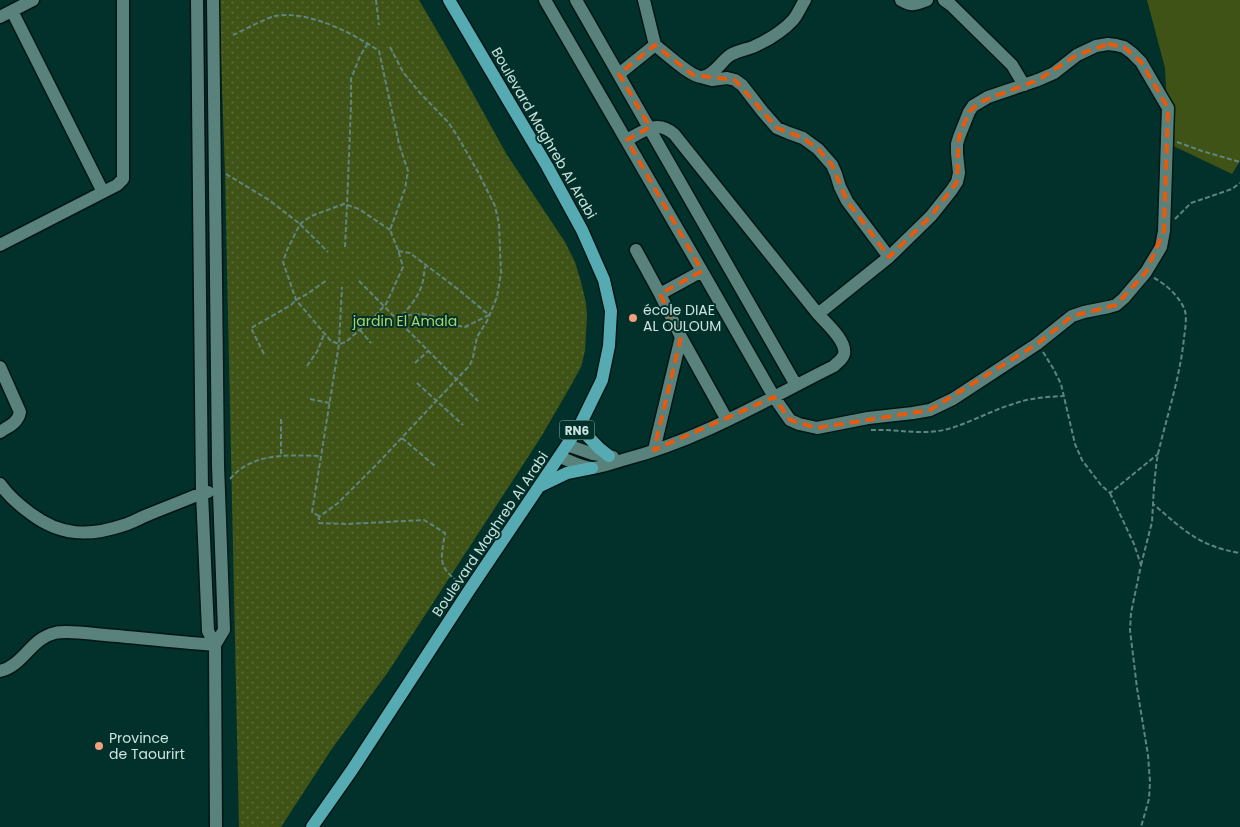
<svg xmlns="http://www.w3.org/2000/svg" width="1240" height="827" viewBox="0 0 1240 827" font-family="Poppins,sans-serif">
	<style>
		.grass { fill: #3e5315 }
		.park { fill: url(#park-dots) }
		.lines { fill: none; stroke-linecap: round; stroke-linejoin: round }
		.minor-casing { stroke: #021613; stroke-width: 15 }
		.major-casing { stroke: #021613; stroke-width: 15 }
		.path { stroke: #60847e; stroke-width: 2; stroke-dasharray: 5 2.5; stroke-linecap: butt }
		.minor { stroke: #58827b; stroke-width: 12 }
		.major { stroke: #56abb3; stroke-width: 12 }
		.marked { fill: none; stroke: #e8590c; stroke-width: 4; stroke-dasharray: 10 6; stroke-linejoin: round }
		.poi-dot { fill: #f2a07e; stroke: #02312b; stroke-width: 2 }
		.labels { text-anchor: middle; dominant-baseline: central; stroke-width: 4; stroke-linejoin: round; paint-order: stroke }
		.shield { fill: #02312b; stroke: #8faea8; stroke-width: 1 }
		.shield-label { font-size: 12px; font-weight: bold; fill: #cce3de }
		.street-label { font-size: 14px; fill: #cce3de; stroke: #02312b }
		.poi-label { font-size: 14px; fill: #cce3de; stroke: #02312b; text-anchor: start }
		.park-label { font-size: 14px; fill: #acd566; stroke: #02312b }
	</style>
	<defs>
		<pattern id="park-dots" width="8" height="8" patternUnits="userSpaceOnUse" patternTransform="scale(1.25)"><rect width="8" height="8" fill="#3e5315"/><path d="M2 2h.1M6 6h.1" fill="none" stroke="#596c37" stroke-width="1.8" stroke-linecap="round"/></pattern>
	</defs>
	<rect width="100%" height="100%" fill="#02312b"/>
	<path class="grass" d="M1147 0H1240V161L1232 174 1169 144 1165 68Z"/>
	<path class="park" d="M219 0H419L462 74 507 155 565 242 575 262 581 282 586 303 587 315 585 351 581 367 570 387 541 437 388 672 331 750 281 827H239L225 173Z"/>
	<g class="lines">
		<defs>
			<path id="minor" d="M197 0 202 493 208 631 215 645 216 827
				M213 0 218 465 224 630 215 645
				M545 0 702 271 774 397 790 420 799 424 817 428 868 418 913 413 930 410 953 399 1037 344 1072 316 1084 312 1109 307 1116 305 1124 298 1146 272 1161 247 1164 231 1168 108 1141 62 1132 53 1124 47 1116 45 1108 44 1096 46 1077 55 1054 73 1038 80 988 97 973 106 969 112 959 137 957 144V153L959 173 957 182 951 191 931 216 889 257 818 314
				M576 0 796 385
				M901 0C913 7 915 4 927 0
				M944 0 951 5 1012 65 1024 85
				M12 11 103 192
				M0 17 33 0
				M655 45C663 51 692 78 702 77 713 76 721 62 729 56 737 50 747 50 755 46 768 40 783 31 793 20 798 14 801 6 805 0
				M619 74 655 45 644 0
				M701 77 712 80 727 78 735 80 742 85 763 112 777 128 789 133 803 138 818 149 832 165 836 174 840 187 847 201 889 257
				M0 245 117 185 123 179V0
				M636 250 660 294 681 337 727 420
				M660 294 702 271
				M0 367 20 412C18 423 9 426 0 432
				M567 445 593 454 613 457
				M654 450 681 337
				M560 457C567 460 586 468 592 468 599 468 618 461 626 459 699 440 766 400 834 366 838 362 843 359 844 354 847 341 826 323 818 314L674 134C657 119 643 131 627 140
				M0 484C8 495 19 505 30 513 60 536 89 537 124 525 131 523 138 519 145 516 164 508 183 501 202 493L208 492
				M0 671C23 666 31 638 55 633 68 630 91 634 105 635 141 638 178 642 215 645"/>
			<path id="major" d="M579 427 599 448 609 456
				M540 486 567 473 592 468
				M312 827 352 770 470 589 579 427 602 380 609 346 611 311 604 280 582 230 547 166 449 0"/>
		</defs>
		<use href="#minor" class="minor-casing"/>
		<use href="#major" class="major-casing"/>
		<path class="path" d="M376 0 379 25
			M233 35C244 30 264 19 275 16 308 10 353 33 379 51L399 144 408 171 405 189 390 230 398 250 403 267 386 304 374 317 346 342 339 344 331 341 296 300 283 262 287 250 300 224 311 216 344 204 359 209 390 230
			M390 47 403 72 420 93 448 122 458 137 478 172 495 206 499 224 501 273 497 297 487 321 477 337 473 357 470 365 378 463 338 503 319 517V523L348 524 424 520 445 533C441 559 437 567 460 583
			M1177 142 1202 151 1240 162
			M226 174 269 200 300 224 328 252
			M1175 219 1191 203 1232 189 1240 183
			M345 247 347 205 351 106V79L360 56 368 43
			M398 251 410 253 459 290 489 315 465 327 449 324 437 317 423 314 409 315 399 322C404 312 413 304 418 294 423 286 424 275 425 266
			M1154 278C1166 284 1181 298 1185 311 1187 319 1185 330 1184 338 1180 378 1167 415 1158 454 1155 470 1154 487 1153 504 1184 530 1198 546 1240 553
			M359 281 478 401
			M360 330 371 343
			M1043 352 1053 368 1061 384 1075 444 1082 460 1101 485 1110 493 1158 454
			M264 354 251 328 291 305 296 300 307 294 327 280
			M415 363 428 351
			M307 366 318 350 324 334
			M417 383 463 425
			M310 399 330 403
			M871 430C896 429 920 435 944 430 968 424 990 411 1013 404 1029 398 1046 397 1063 396
			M402 438 435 466
			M281 454V419
			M230 479C252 452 290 455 321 456
			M1110 493 1134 544 1141 565 1131 613 1130 630 1137 688 1148 755 1150 782 1149 799 1141 827
			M319 516 312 512 313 506 339 344 342 287
			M1141 565 1152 522 1153 504"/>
		<use href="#minor" class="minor"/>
		<use href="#major" class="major"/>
	</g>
	<path class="marked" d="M1108 44 1124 47 1141 62 1168 108 1164 231 1146 272 1116 305 1072 316 1037 344 930 410 817 428 790 420 774 397 654 450 681 337 660 294 702 271 627 140 650 127 619 74 655 45 693 75 735 80 777 128 803 138 818 149 832 165 847 201 889 257 931 216 957 182 959 137 969 112 980 102 1038 80 1077 55Z"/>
	<g class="poi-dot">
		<circle cx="633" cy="318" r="5"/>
		<circle cx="99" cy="746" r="5"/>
	</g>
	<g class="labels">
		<rect class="shield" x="559.5" y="420.5" width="35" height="19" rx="4"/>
		<g class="shield-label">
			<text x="577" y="430">RN6</text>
		</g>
		<g class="street-label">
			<text transform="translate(544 133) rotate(60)">Boulevard Maghreb Al Arabi</text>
			<text transform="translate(490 534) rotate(-56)">Boulevard Maghreb Al Arabi</text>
		</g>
		<g class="poi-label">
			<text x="643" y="310">école DIAE<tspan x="643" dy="16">AL OULOUM</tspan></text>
			<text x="109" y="738">Province<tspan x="109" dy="16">de Taourirt</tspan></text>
		</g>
		<g class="park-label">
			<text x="405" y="321">jardin El Amala</text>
		</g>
	</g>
</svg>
